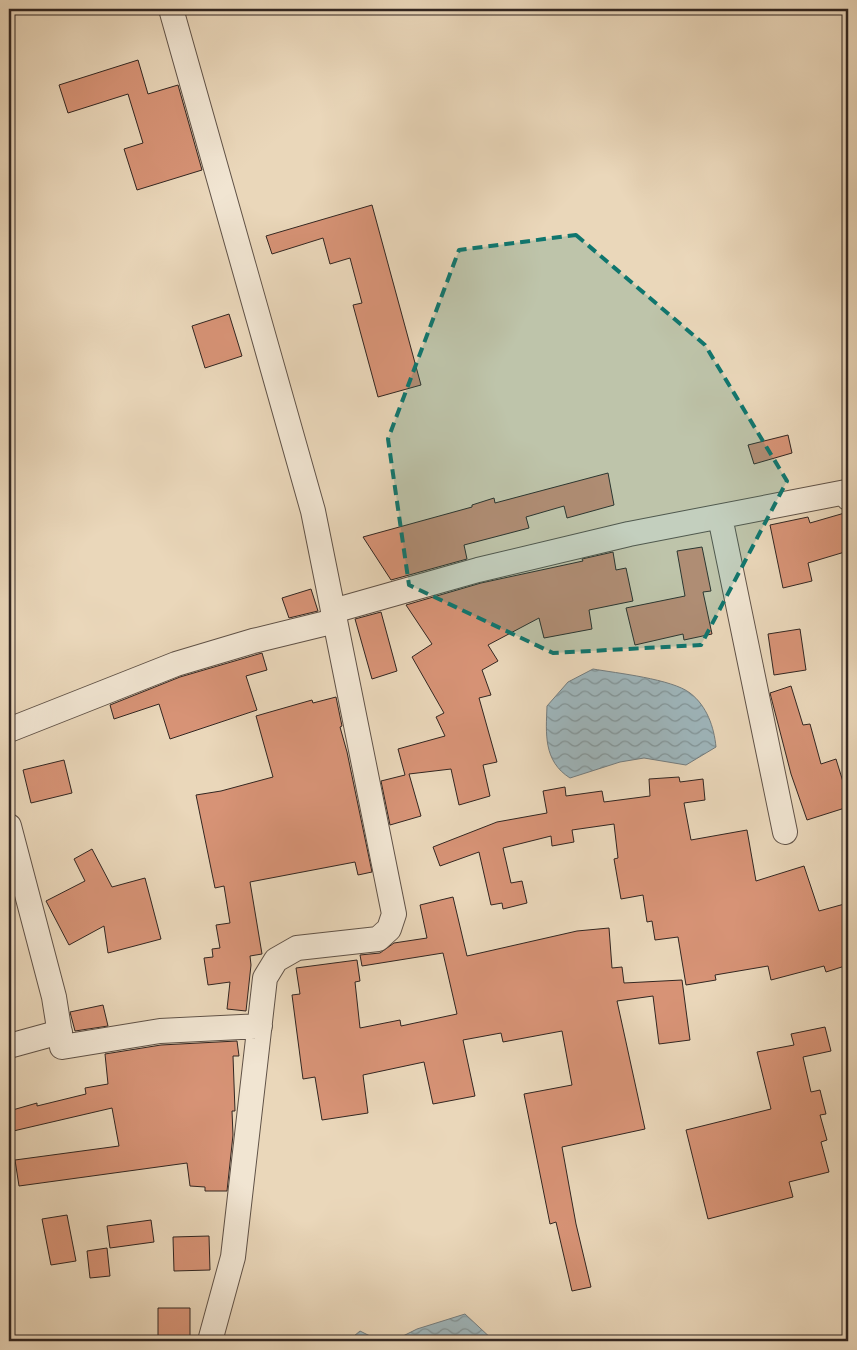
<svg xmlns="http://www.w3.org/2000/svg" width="857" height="1350" viewBox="0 0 857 1350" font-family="'IM FELL Double Pica',serif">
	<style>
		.water { fill: url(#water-waves); stroke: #737c7e }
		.building { fill: #d79376; stroke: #322621 }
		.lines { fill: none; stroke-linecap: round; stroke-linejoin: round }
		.minor-casing { stroke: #605247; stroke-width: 26 }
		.minor { stroke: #f1e5d2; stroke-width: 24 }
		.marked { fill: #0f766e; fill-opacity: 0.2; stroke: #0f766e; stroke-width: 4; stroke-dasharray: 10 6; stroke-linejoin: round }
	</style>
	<defs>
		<pattern id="water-waves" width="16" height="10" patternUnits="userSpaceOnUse" patternTransform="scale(1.25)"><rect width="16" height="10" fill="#9eb6bc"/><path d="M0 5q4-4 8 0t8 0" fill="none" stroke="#819498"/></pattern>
	</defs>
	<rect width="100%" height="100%" fill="#ead7ba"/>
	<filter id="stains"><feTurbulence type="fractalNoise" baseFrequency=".004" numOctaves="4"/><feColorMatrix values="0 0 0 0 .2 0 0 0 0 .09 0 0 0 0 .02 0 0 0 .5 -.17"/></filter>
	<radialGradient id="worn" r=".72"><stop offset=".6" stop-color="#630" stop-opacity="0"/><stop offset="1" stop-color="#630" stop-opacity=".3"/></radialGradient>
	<path class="water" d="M593 669C616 673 672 679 690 693 707 706 714 727 716 747L686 765 644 758 620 762 570 778C543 761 546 733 547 706L568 682Z
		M465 1314 494 1341H393L417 1329Z
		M360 1331 380 1341H348Z"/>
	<path class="building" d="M138 60 148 94 178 85 202 170 137 190 124 149 143 143 128 94 68 113 59 85Z
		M372 205 421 385 378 397 353 305 362 303 350 258 330 264 323 238 272 254 266 236Z
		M229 314 242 356 205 368 192 326Z
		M788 435 792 453 754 464 748 445Z
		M608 473 614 505 567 518 564 506 526 517 529 528 464 545 467 559 391 580 363 537 472 507V505L494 498 495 503Z
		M848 512V551L808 563 812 581 783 588 770 525 808 517 810 523Z
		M702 547 711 591 703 592 712 634 684 640 683 634 635 645 626 608 685 596 677 551Z
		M613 552 616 570 626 568 633 601 589 610 592 629 544 638 539 618 488 645 498 661 482 670 491 695 479 698 497 762 483 765 490 796 459 805 451 769 409 774 421 816 390 825 381 781 405 775 398 749 445 736 436 717 444 713 412 657 432 644 406 605 481 583 583 561 582 559Z
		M311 589 318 611 289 618 282 598Z
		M381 612 397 671 372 679 355 619Z
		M800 629 806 670 774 675 768 634Z
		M262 653 267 670 246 676 257 710 170 739 159 704 114 719 110 705 180 677Z
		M791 686 803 725 810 724 821 764 836 759 848 798V807L807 820 791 774 770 693Z
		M336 697 342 726 340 727 347 752 372 872 358 875 355 862 250 882 262 954 250 956 251 965 246 1011 227 1009 230 982 208 985 204 958 213 957 212 949 220 948 216 925 230 923 224 886 215 888 196 795 221 791 273 777 256 716 312 700 313 703Z
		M64 760 72 793 31 803 23 770Z
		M679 777 680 782 703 779 705 800 684 803 691 840 747 830 756 881 804 866 819 911 848 903V965L826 972 824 966 771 980 768 966 715 975 716 980 686 985 678 937 655 940 652 921 647 922 643 895 621 899 614 859 618 858 614 824 572 830 574 842 552 846 551 836 503 848 511 883 522 881 527 903 503 909 502 903 491 905 479 852 440 866 433 847 497 822 547 813 543 791 565 787 566 796 602 791 604 802 650 796 649 779Z
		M92 849 112 887 145 878 161 939 108 953 104 926 69 945 46 901 85 881 74 859Z
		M453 897 467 956 577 931 609 928 612 968 622 967 624 983 682 980 690 1040 659 1044 653 996 617 1001 645 1129 562 1147 576 1224 591 1287 572 1291 556 1222 550 1224 524 1094 572 1085 562 1031 503 1042 501 1033 463 1040 475 1096 433 1104 424 1062 363 1075 368 1113 322 1120 315 1077 303 1079 292 995 300 994 296 968 357 960 360 981 355 982 360 1028 400 1020 401 1026 457 1014 443 953 362 966 360 955 380 953 394 943 427 938 420 905Z
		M103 1005 108 1026 75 1031 70 1012Z
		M825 1027 831 1051 803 1057 811 1092 820 1090 826 1114 820 1115 827 1140 821 1142 829 1172 789 1182 793 1197 708 1219 686 1130 771 1109 757 1052 794 1045 791 1034Z
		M237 1041 239 1056H233L235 1111H232L233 1135 227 1191H205V1187L190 1186 187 1163 19 1186 15 1160 119 1146 112 1108 9 1132V1111L37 1103V1106L86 1094 85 1088 108 1084 105 1054 161 1045Z
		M67 1215 76 1261 51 1265 42 1219Z
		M151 1220 154 1242 110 1248 107 1226Z
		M209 1236 210 1270 174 1271 173 1237Z
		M107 1248 110 1276 90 1278 87 1251Z
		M158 1308H190V1341H158Z"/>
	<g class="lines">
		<defs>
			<path id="minor" d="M171 9 313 511 394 914 389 929 378 939 297 948 276 960 265 978 233 1257 210 1341
				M720 517 785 832
				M333 611 478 570 629 534 846 492 848 498
				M9 730 176 664 253 641 335 621
				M9 826 54 997 62 1047 160 1031 260 1026
				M9 1046 60 1032"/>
		</defs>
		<use href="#minor" class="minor-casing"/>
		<use href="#minor" class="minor"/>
	</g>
	<path class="marked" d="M576 235 705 345 787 481 701 645 553 653 409 585 388 439 459 250Z"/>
	<rect width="857" height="1350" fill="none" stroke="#ead7ba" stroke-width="30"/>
	<rect x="10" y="10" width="837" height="1330" fill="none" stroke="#322621" stroke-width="2.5"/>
	<rect x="15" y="15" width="827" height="1320" fill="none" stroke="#322621"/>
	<rect width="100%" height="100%" filter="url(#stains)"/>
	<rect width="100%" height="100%" fill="url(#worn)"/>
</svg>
